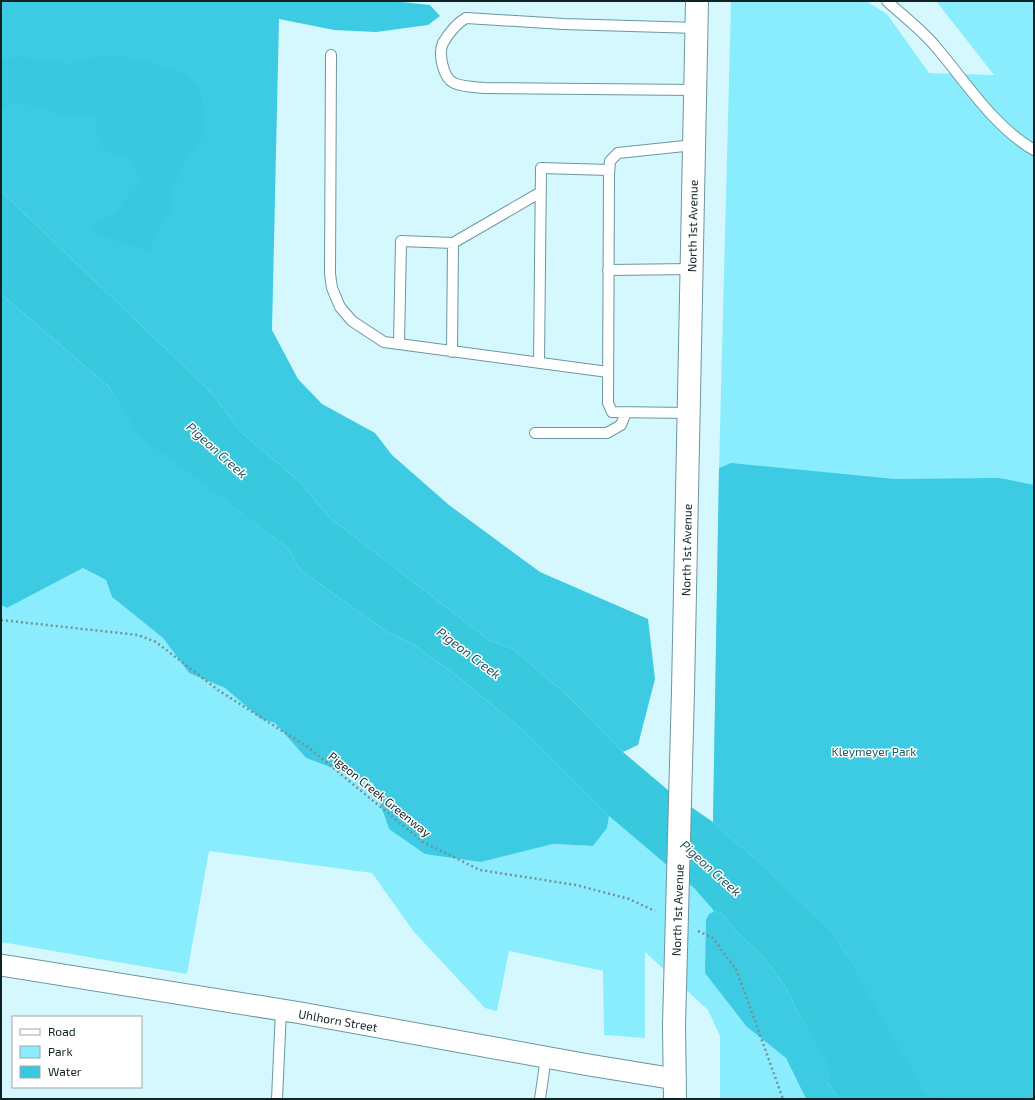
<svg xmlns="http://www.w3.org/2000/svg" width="1035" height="1100" viewBox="0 0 1035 1100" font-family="'Exo 2',sans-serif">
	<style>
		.green { fill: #8aedfe }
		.forest { fill: #3ccbe2 }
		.water { fill: #38c9df }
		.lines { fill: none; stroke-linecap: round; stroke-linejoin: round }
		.service-casing { stroke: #6c969e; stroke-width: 12 }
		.minor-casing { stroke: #6c969e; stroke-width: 23 }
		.primary-casing { stroke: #6c969e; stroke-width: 24 }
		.path { stroke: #769095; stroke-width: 2.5; stroke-dasharray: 2 3; stroke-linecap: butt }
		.service { stroke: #fff; stroke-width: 10 }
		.minor { stroke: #fff; stroke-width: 21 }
		.primary { stroke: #fff; stroke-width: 22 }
		.primary-bridge-casing { stroke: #6c969e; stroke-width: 24; stroke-linecap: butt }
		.primary-bridge { stroke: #fff; stroke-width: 22 }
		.labels { text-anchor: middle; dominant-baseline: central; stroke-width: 3; stroke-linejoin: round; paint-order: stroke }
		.street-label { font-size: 12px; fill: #112225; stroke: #fff }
		.park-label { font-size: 12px; fill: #205963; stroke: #fff }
		.water-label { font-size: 13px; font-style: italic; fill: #1e5761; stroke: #fff }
	</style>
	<rect width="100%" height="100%" fill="#d5f8ff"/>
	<path class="green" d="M731 1H866L887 14 929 73 994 75 936 1H1034V1099H931L883 1023 758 861 713 822 719 468Z
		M83 568 106 580 112 597 163 638 189 673 225 688 261 719 275 723 306 758 373 783 389 829 481 862 553 844 593 846 607 828 609 816 695 889 714 911 709 914 747 1027 786 1058 806 1099H720V1036L708 1010 645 952V1038L604 1035 603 971 509 951 497 1011 485 1008 414 932 372 873 209 851 187 974 1 942V605L7 608Z"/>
	<path class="forest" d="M1 1H393L430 5 440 16 428 25 376 32 334 30 279 19 272 330 298 379 322 404 375 433 392 455 449 505 540 572 648 619 655 679 638 745 623 752 566 694 513 649 489 640 329 517 300 482 240 431 211 392 1 191Z
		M1 294 108 386 140 436 289 549 300 570 387 632 413 644 458 677 524 731 609 816 607 828 593 846 553 844 481 862 425 854 389 829 373 783 306 758 275 723 261 719 225 688 189 673 163 638 112 597 106 580 83 568 7 608 1 605Z
		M731 463 895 479 1000 478 1034 485V1099H931L883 1023 855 968 830 929 758 861 713 822 719 468Z
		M714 911 722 914 736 931 765 959 786 988 797 1011 829 1063 827 1082 837 1097 841 1099H806L786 1058 747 1027 705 973 706 920 709 914Z"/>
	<path class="water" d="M122 56 148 62 188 76 200 89 205 121 203 137 185 162 173 189 171 210 161 223 149 251 109 239 90 230V225L111 216 140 183C137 174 132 162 124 156 119 153 111 154 106 150 92 138 100 128 93 117L60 115 38 106 11 103 1 111V61L15 57 42 59 68 64 96 57Z
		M1 191 211 392 240 431 300 482 329 517 489 640 513 649 566 694 623 752 675 796 713 822 758 861 830 929 855 968 884 1023 931 1099H841L837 1097 827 1082 828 1063 797 1011 786 988 765 959 736 931 722 914 714 911 695 889 609 816 524 731 458 677 413 644 387 632 300 570 289 549 139 436 108 386 1 294Z"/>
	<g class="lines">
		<defs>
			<path id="service" d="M887 1C903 16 922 30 936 47 966 82 993 126 1034 150
				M331 55 330 274 332 288 340 307 352 321 384 342 608 372
				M696 90 485 88C476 87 462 87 454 83 443 78 438 53 443 43 448 34 457 23 466 18L563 24 697 28
				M453 243 541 192
				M608 270 692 269
				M399 344 401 241 453 243 452 352
				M539 363 541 168 609 170
				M689 413 612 412 608 403 609 175 610 161 618 153 694 145
				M535 433H607L621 425 626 412
				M277 1099 281 1010
				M540 1099 546 1057"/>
			<path id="minor" d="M1 965 301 1013 589 1065 675 1079"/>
			<path id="primary" d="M683 690 697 1
				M674 1025 675 1099"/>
		</defs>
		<use href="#service" class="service-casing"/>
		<use href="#minor" class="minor-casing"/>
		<use href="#primary" class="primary-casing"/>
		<path class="path" d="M1 620 138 635 156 642 218 690 309 748 423 842 480 870 576 885 629 899 655 911
			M698 931 713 938 737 971 783 1099"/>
		<use href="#service" class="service"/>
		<use href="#minor" class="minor"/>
		<use href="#primary" class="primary"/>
		<defs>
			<path id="primary-bridge" d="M674 1025 683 690"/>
		</defs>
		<use href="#primary-bridge" class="primary-bridge-casing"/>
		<use href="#primary-bridge" class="primary-bridge"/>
	</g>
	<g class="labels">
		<g class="street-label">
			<text transform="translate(692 226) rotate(-89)">North 1st Avenue</text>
			<text transform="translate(686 550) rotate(-89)">North 1st Avenue</text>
			<text transform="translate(380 794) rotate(39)">Pigeon Creek Greenway</text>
			<text transform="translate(677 910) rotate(-88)">North 1st Avenue</text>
			<text transform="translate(338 1020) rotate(10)">Uhlhorn Street</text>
		</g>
		<g class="park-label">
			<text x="874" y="751">Kleymeyer Park</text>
		</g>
		<g class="water-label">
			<text transform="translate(217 450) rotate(42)">Pigeon Creek</text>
			<text transform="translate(469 653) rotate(37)">Pigeon Creek</text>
			<text transform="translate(711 868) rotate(42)">Pigeon Creek</text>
		</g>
	</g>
	<rect width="1035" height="1100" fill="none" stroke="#112225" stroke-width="4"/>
	<rect x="12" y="1016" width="130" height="72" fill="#ffffff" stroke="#a0a7a8"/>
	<rect x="20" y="1029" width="20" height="6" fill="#ffffff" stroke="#a0a7a8"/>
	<text x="48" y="1036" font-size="12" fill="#112225">Road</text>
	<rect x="20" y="1046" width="20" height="12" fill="#8aedfe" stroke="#a0a7a8"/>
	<text x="48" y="1056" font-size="12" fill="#112225">Park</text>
	<rect x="20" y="1066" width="20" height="12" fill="#38c9df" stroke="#a0a7a8"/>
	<text x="48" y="1076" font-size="12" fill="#112225">Water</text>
</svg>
